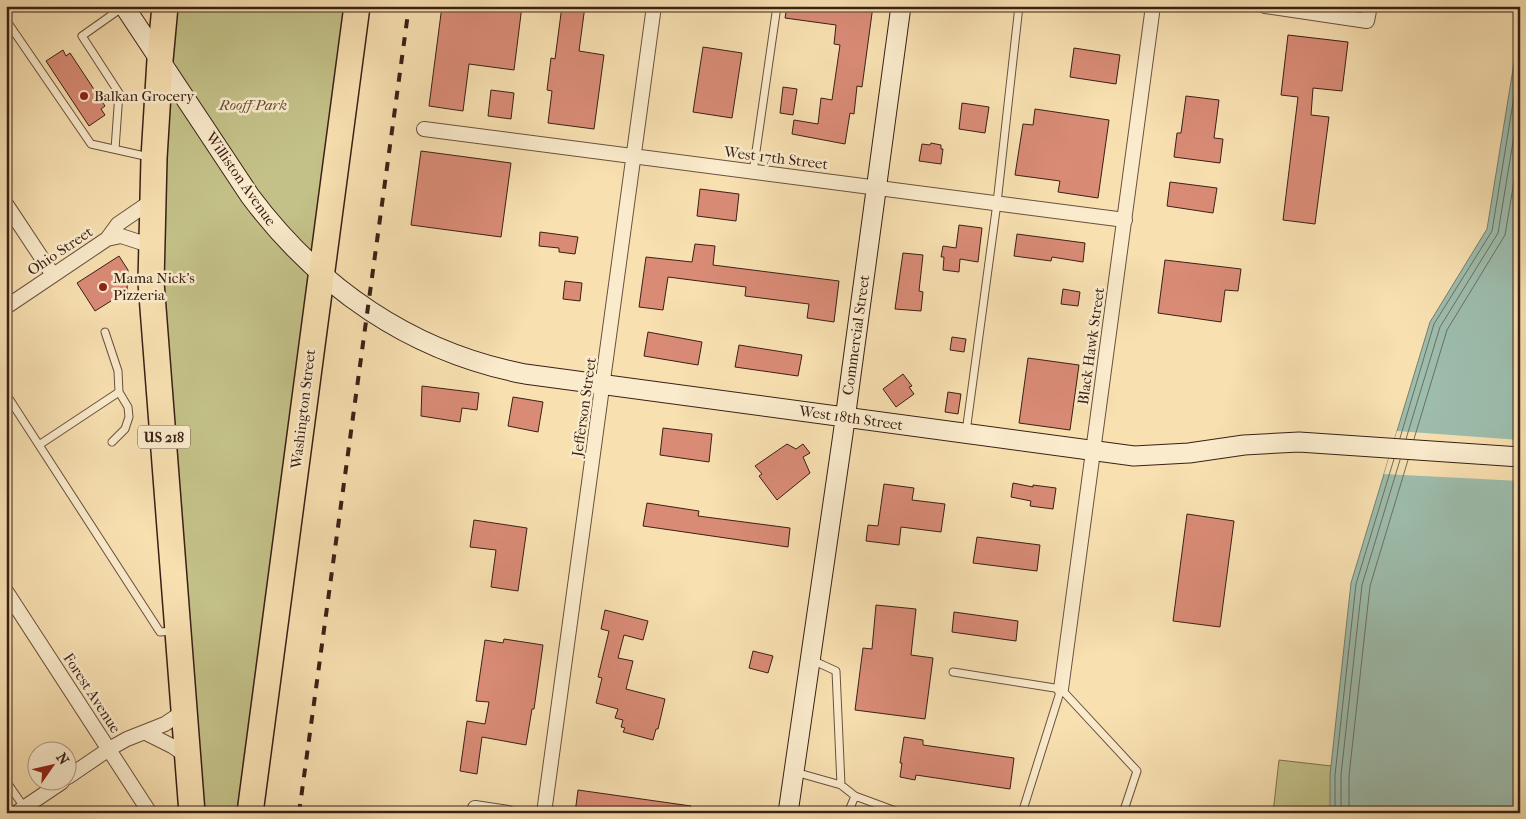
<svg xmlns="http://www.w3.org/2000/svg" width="1526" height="819" viewBox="0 0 1526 819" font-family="'IM FELL French Canon',serif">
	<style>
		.green { fill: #c3c188; stroke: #7e704f }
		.water { fill: #9dbdad; stroke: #757e71 }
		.pier { fill: #f8e0b1 }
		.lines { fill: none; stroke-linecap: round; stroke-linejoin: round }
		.shore { stroke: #6c6e62; stroke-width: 1 }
		.building { fill: #d98b76; stroke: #3a2016 }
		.lane-casing { stroke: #6a503d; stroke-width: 9 }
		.street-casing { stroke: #6a503d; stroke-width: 16 }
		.secondary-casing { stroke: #3a2016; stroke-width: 21 }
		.highway-casing { stroke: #3a2016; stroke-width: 28 }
		.lane { stroke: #faebcc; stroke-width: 7 }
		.street { stroke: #faebcc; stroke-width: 14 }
		.secondary { stroke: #faebcc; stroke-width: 19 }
		.highway { stroke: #f8e0b1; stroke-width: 25 }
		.rail { stroke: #3a2016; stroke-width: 4; stroke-dasharray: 9 9; stroke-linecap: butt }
		.poi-dot { fill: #8f2418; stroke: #faebcc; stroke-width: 2 }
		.labels { text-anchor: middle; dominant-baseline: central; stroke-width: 5; stroke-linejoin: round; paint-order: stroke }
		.shield { fill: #faebcc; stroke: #745d4d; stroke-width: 1 }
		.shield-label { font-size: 14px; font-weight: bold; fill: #3a2016 }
		.poi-label { font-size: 15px; fill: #3a2016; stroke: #faebcc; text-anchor: start }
		.park-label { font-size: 15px; font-style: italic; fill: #635038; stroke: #faebcc }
		.street-label { font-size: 15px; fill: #3a2016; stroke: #faebcc }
	</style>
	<rect width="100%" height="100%" fill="#f8e0b1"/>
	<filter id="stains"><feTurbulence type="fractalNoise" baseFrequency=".004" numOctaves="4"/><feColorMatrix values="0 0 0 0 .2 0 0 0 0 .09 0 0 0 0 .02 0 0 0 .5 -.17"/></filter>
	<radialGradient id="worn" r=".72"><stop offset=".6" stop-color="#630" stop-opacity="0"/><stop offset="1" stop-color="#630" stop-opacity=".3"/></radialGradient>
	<path class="green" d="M167 6H362L251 813H192L157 363Z
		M1279 760 1349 768 1347 813H1273Z"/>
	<path class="water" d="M1520 26V813H1330V775L1351 583 1430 322 1487 229Z"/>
	<path class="pier" d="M1397 431 1520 440V481L1384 474Z"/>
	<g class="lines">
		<path class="shore" d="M1400 438 1434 324 1492 231 1520 60
			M1406 439 1440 327 1498 233 1520 99
			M1414 439 1447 330 1505 235 1520 146
			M1335 813V775L1356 584 1394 459
			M1341 813V775L1362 585 1400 460
			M1349 813V776L1370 586 1408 460"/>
	</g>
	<path class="building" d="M442 6H522L514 70 469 64 463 111 429 106Z
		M562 6H585L579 51 604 55 594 129 548 123 552 91 547 90 551 58 555 59Z
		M787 6H873L862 87 857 86 854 114 850 113 845 144 792 134 794 120 818 124 821 98 832 100 840 45 834 44 836 25 785 18Z
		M1288 35 1348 42 1342 91 1313 88 1311 115 1329 117 1315 224 1283 220 1298 97 1281 95Z
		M703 47 742 53 732 118 693 112Z
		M1074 48 1120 55 1116 84 1070 77Z
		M63 50 66 56 70 53 105 106 101 109 105 115 89 126 46 61Z
		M783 87 797 89 793 115 780 113Z
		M491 90 514 93 511 119 488 116Z
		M1186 96 1219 100 1214 138 1223 139 1220 163 1174 157 1177 133H1181Z
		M962 103 989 107 985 133 959 129Z
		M1035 109 1109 120 1098 198 1058 192 1060 181 1015 175 1023 124 1033 125Z
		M931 143 941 145V149H943L941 164 919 161 922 144 930 145Z
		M421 151 511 163 501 237 411 225Z
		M1170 182 1217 188 1213 213 1167 206Z
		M700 189 739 194 736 221 697 216Z
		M959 225 982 228 978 262 960 259 959 272 943 270 944 257H941L943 246 956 248Z
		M540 232 578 237 575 254 559 252V248L539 246Z
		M1017 234 1085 243 1083 262 1052 257 1051 261 1014 256Z
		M695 244 715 246 713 265 839 281 834 322 807 318 809 304 745 296 746 287 668 277 663 310 639 307 646 257 692 262Z
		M903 253 923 255 919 291 923 292 921 311 895 309Z
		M119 256 128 270 127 291 95 311 77 283Z
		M1165 260 1241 269 1238 291 1225 290 1221 322 1158 313Z
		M565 281 582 283 580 301 563 299Z
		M1063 289 1080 292 1078 306 1061 304Z
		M648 332 702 342 698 365 644 356Z
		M952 337 966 339 964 352 950 350Z
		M739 345 802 355 798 376 735 367Z
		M1028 358 1079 365 1070 430 1019 423Z
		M903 374 912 386 909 387 914 394 896 407 883 389Z
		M422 386 479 393 477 410 462 408 460 422 421 416Z
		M948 392 961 394 958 414 945 412Z
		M513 397 543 402 538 432 508 426Z
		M663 428 712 434 709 462 660 455Z
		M787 444 796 449 803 444 810 453 803 457 810 473 777 500 759 476 762 474 755 466Z
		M1013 483 1033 487V485L1056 488 1053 509 1030 506 1031 501 1011 497Z
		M884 484 914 488 912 500 945 504 941 532 901 527 899 545 866 541 868 525 878 526Z
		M647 503 699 511 698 516 790 528 788 547 643 526Z
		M1187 514 1234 521 1220 627 1173 621Z
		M474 520 527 528 518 591 491 587 496 550 470 547Z
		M977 537 1040 545 1037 571 973 563Z
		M876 605 916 609 911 655 933 658 925 719 855 710 863 648 872 649Z
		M605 610 648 621 643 640 624 635 618 658 633 661 626 689 665 699 658 729H656L653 740 623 732 625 728 621 727 623 720 615 718 618 709 596 703 602 678 598 677 609 631 601 629Z
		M954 612 1018 621 1016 641 952 632Z
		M504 639 543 645 534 709H532L526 745 482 737 477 774 460 771 467 721 485 724 489 702 476 701 485 640 503 643Z
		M753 651 773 656 768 673 749 668Z
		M904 737 923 740V745L1014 758 1010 789 916 775 915 780 900 777 902 763H900Z
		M578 790 691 806 690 813H575Z"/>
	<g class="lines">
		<defs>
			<path id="lane" d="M6 20 91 144 149 157
				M115 149 119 93 82 36 123 7
				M753 172 777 6
				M105 332 118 371 119 392 128 407 129 417 125 429 112 442
				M6 394 160 632 174 631
				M966 432 997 203 1019 6
				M39 445 119 392
				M953 672 1061 689 1022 813
				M1061 689 1137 771 1123 813
				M795 772 841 785 836 671 812 660
				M6 781 24 807
				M841 785 855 796 901 813
				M848 813 855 796"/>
			<path id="street" d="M1265 6 1367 21 1370 6
				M424 129 1125 220
				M6 204 53 275
				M107 239 121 236 152 246
				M6 307 107 239 118 224 153 200
				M6 591 150 813
				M1061 689 1153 6
				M146 733 172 746 188 757
				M68 777 109 749 127 739 165 724 184 711
				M475 808 508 813
				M16 813 62 782
				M544 813 654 6"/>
			<path id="secondary" d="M124 6 250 196C319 288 411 352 525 374L1134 456 1189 453 1244 445 1299 442 1520 457
				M788 813 843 434 901 6"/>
			<path id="highway" d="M165 6 160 60 154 158 151 282 192 813
				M250 813 357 6"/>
		</defs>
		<use href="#lane" class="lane-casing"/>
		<use href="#street" class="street-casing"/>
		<use href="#secondary" class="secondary-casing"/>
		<use href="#highway" class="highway-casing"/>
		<use href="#lane" class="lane"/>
		<use href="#street" class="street"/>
		<use href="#secondary" class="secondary"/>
		<use href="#highway" class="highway"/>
		<path class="rail" d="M299 813 409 6"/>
	</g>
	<g class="poi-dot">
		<circle cx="84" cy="96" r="5"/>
		<circle cx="103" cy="287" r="5"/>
	</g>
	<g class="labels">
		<rect class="shield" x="138" y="425.5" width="52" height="23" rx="4"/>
		<g class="shield-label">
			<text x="164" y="437">US 218</text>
		</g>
		<g class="poi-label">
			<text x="94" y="96">Balkan Grocery</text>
			<text x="113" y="278">Mama Nick's<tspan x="113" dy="17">Pizzeria</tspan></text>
		</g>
		<g class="park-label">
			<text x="253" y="105">Rooff Park</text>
		</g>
		<g class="street-label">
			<text transform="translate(776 158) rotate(7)">West 17th Street</text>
			<text transform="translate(241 179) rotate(55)">Williston Avenue</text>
			<text transform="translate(60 251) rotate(-34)">Ohio Street</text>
			<text transform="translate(856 335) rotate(-82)">Commercial Street</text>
			<text transform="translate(1091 346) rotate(-82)">Black Hawk Street</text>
			<text transform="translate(584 407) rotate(-82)">Jefferson Street</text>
			<text transform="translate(303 409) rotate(-83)">Washington Street</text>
			<text transform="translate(851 418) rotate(8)">West 18th Street</text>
			<text transform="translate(92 693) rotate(57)">Forest Avenue</text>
		</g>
	</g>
	<rect width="1526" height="819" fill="none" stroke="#f8e0b1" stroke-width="25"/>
	<rect x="8" y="8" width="1511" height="804" fill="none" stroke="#3a2016" stroke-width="2.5"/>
	<rect x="12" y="12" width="1501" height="794" fill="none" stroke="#3a2016"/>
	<g transform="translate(52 766) rotate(56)"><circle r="24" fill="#faebcc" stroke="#ad9a83"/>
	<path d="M0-4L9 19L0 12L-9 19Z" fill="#8f2418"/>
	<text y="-8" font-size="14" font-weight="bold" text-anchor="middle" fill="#3a2016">N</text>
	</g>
	<rect width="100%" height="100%" filter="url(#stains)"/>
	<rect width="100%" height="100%" fill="url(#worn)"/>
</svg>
